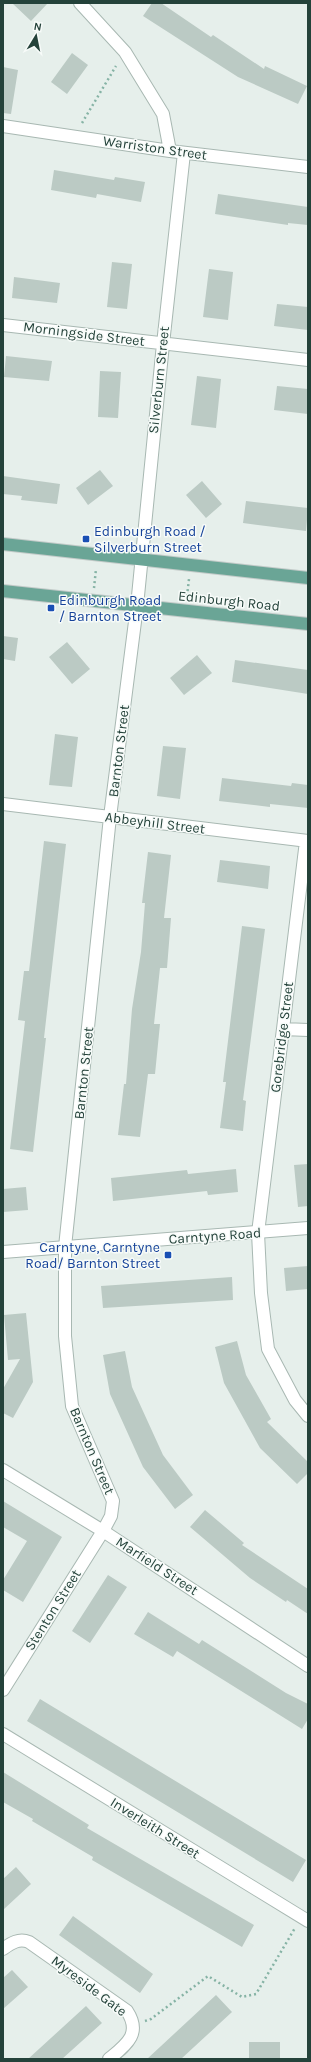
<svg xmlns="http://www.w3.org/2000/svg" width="311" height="2062" viewBox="0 0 311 2062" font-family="Karla,sans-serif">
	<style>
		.building { fill: #bbcac4 }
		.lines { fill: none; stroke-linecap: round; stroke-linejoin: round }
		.minor-casing { stroke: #a8b8b2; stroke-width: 14 }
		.tertiary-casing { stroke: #a8b8b2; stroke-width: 14 }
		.primary-casing { stroke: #c2cac8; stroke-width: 14 }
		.path { stroke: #86b3a5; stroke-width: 2.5; stroke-dasharray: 2 3; stroke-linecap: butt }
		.minor { stroke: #fff; stroke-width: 12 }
		.tertiary { stroke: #fff; stroke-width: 12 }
		.primary { stroke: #6aa596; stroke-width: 12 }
		.transit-dot { fill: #1a4fb4; stroke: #f7fbf9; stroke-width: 1.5 }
		.labels { text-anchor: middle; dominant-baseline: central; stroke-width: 3; stroke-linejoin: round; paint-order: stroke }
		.street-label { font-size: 14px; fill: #24423a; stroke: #f7fbf9 }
		.transit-label { font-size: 14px; fill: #164399; stroke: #f7fbf9; text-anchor: start }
	</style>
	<rect width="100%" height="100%" fill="#e6efeb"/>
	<path class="building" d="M12 3H48L31 21Z
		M152 3H161L211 37 213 35 264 69 265 66 307 86 298 104 238 77 143 16Z
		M72 53 88 65 67 94 51 82Z
		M3 67 18 70 11 114 3 113Z
		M54 170 114 180 115 177 145 182 141 202 97 194 96 198 51 190Z
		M218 194 308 207V225L288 223V225L215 214Z
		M112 262 132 264 127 309 107 307Z
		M209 269 233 272 228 320 203 317Z
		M14 277 60 283 57 303 12 298Z
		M277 304 308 307V330L274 326Z
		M6 356 52 361 49 381 4 377Z
		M100 371 121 372 118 418 98 417Z
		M197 376 221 379 216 428 191 425Z
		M277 386 308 389V414L274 410Z
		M100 470 113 486 88 505 76 488Z
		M3 476 60 484 57 504 21 500 22 496 3 494Z
		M202 481 222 504 206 518 186 495Z
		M246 501 308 508 306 531 243 523Z
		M3 636 18 638 15 661 3 659Z
		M67 642 90 669 72 684 49 657Z
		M197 655 212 673 184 695 170 678Z
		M235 660 308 670V694L232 682Z
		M55 734 78 737 72 787 49 785Z
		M163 746 186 748 180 799 157 796Z
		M222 778 291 786 292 783 308 785V808L270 804V807L219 801Z
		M44 841 66 844 44 1038H46L33 1152 10 1149 25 1021 18 1020 24 971H29Z
		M148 852 171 855 164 918H171L167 968H160L154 1024H160L155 1074H148L140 1137 118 1135 124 1084H126L132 1009 141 952 145 903H142Z
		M220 860 270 866 268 889 217 882Z
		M242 926 265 929 243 1100 246 1101 243 1131 220 1128 226 1082H223Z
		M308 1164V1206L298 1207 294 1165Z
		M236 1169 238 1192 208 1195 207 1191 113 1201 111 1178 187 1170 188 1174Z
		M26 1187 28 1210 3 1212V1189Z
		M308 1266V1289L286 1291 284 1268Z
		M232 1277 233 1300 103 1308 101 1286Z
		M26 1313 33 1382 13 1418 3 1413V1389L20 1359 8 1360 4 1315Z
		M237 1341 246 1375 271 1419 267 1422 308 1462V1473L297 1484 260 1448 224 1383 215 1347Z
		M125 1351 132 1387 163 1455 193 1495 175 1509 143 1467 110 1394 103 1355Z
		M3 1501 62 1537 23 1602 3 1590V1580L27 1541 3 1527Z
		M205 1510 244 1543 242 1545 308 1589V1614L287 1600 286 1602 250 1578 190 1527Z
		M108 1575 127 1587 90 1643 72 1631Z
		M148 1612 199 1644 202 1640 286 1693 308 1704V1719L302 1729 177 1651 173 1657 134 1634Z
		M40 1699 306 1860 293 1882 27 1721Z
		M3 1772 89 1825 87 1828 254 1925 242 1947 92 1860 93 1857 32 1821 33 1819 3 1802Z
		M16 1867 31 1884 3 1910V1879Z
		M73 1916 153 1974 140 1993 59 1935Z
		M12 1970 28 1987 3 2009V1978Z
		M216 1995 232 2012 181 2059H147Z
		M86 2006 102 2023 62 2059H28Z
		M249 2042H280V2059H249Z"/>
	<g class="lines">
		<defs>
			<path id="minor" d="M80 3 125 52 163 114 170 151
				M3 126 170 151 308 167
				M3 325 308 360
				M3 804 308 841
				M306 841 258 1233 261 1293 268 1349 295 1400 308 1416
				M283 1029 308 1030
				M3 1470 103 1531 308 1666
				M3 1690 103 1531 111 1516 113 1501 72 1406 65 1336V1247L110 817 137 606 163 344 184 153
				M3 1734 308 1921
				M3 1949C11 1943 19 1938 29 1942L127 2011C142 2034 126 2045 109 2059"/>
			<path id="tertiary" d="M3 1252 308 1228"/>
			<path id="primary" d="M3 544 308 578
				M3 591 308 624"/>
		</defs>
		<use href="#minor" class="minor-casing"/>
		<use href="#tertiary" class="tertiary-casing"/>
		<use href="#primary" class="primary-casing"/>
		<path class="path" d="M82 123 116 66
			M94 588 96 569
			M187 596 189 579
			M145 2021 151 2019 208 1976 242 1997 256 1994 295 1928"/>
		<use href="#minor" class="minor"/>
		<use href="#tertiary" class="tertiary"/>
		<use href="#primary" class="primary"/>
	</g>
	<g class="transit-dot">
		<rect x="82" y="535" width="8" height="8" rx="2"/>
		<rect x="47" y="604" width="8" height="8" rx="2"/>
		<rect x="164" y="1251" width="8" height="8" rx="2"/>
	</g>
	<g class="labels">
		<g class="street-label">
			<text transform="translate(155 148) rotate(8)">Warriston Street</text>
			<text transform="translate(84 334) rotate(7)">Morningside Street</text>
			<text transform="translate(159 380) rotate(-84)">Silverburn Street</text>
			<text transform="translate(229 601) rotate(6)">Edinburgh Road</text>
			<text transform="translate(119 751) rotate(-83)">Barnton Street</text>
			<text transform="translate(155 823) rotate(7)">Abbeyhill Street</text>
			<text transform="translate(282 1037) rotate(-83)">Gorebridge Street</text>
			<text transform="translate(84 1073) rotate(-84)">Barnton Street</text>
			<text transform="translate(215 1236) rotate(-4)">Carntyne Road</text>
			<text transform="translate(92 1451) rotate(67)">Barnton Street</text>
			<text transform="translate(157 1566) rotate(33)">Marfield Street</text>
			<text transform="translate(53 1610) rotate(-58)">Stenton Street</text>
			<text transform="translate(155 1828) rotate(32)">Inverleith Street</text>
			<text transform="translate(89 1986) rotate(37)">Myreside Gate</text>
		</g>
		<g class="transit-label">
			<text x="94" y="531">Edinburgh Road /<tspan x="94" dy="16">Silverburn Street</tspan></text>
			<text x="59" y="600">Edinburgh Road<tspan x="59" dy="16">/ Barnton Street</tspan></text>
			<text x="160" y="1247" text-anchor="end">Carntyne, Carntyne<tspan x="160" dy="16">Road/ Barnton Street</tspan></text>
		</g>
	</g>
	<rect width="311" height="2062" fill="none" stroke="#24423a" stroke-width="8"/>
	<g transform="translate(36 36) rotate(10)" stroke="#f7fbf9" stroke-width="3" paint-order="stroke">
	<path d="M0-3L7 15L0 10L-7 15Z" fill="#24423a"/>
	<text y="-6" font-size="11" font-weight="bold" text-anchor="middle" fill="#24423a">N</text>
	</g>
</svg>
